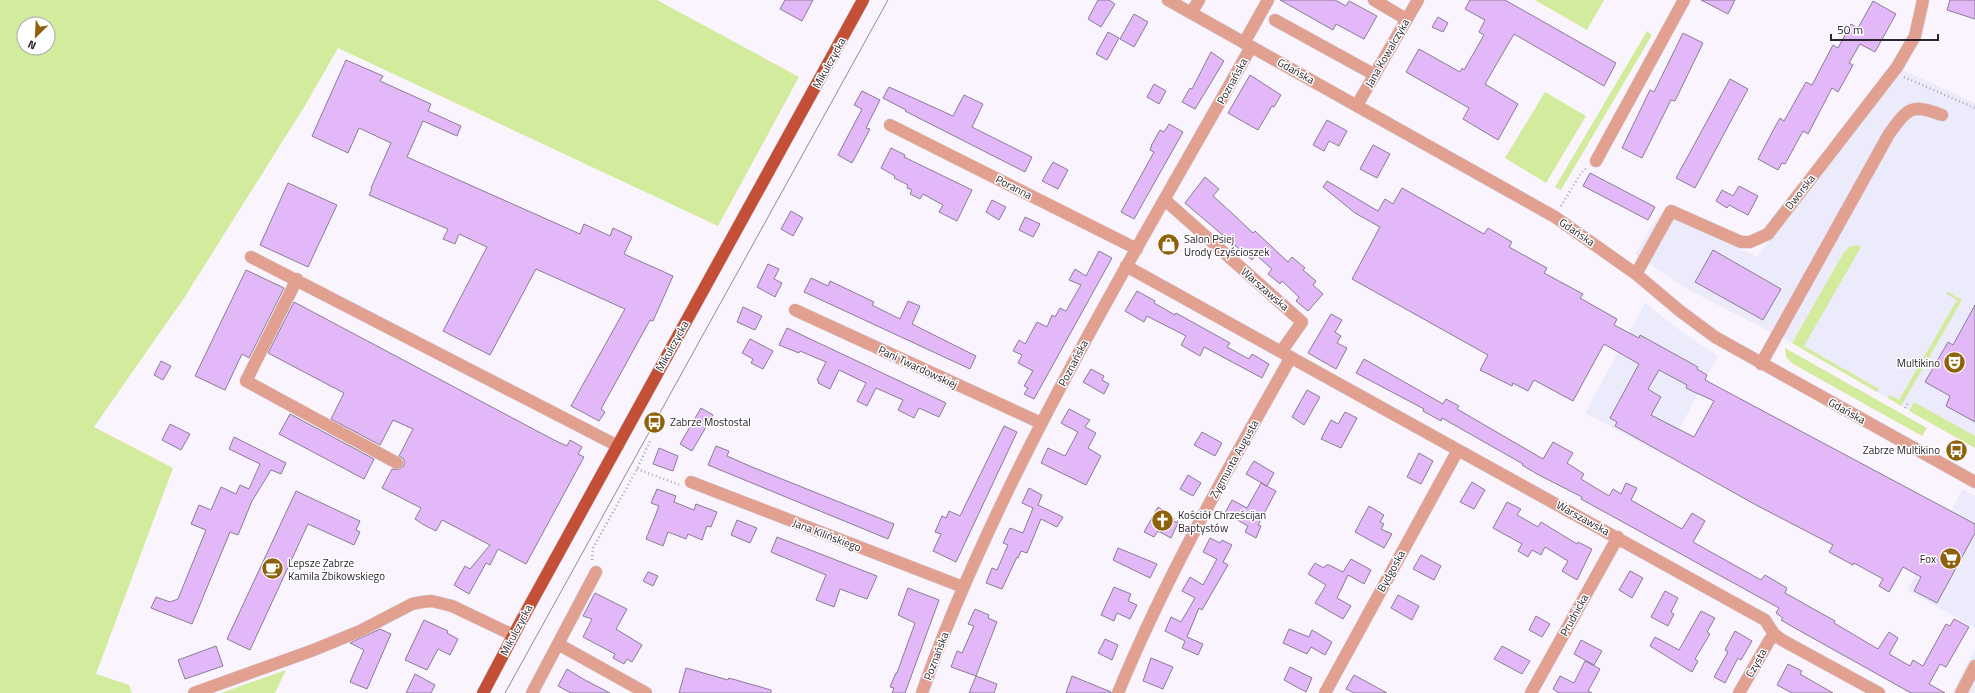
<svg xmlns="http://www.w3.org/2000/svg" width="1975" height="693" viewBox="0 0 1975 693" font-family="'Titillium Web',sans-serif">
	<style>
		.commercial { fill: #ecebfc }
		.green { fill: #d2eb9c; fill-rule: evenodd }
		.building { fill: #e2b8f9; stroke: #8a7d92; fill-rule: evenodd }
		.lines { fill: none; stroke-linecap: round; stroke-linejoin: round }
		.minor-casing { stroke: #d5cfd8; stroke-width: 13 }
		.major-casing { stroke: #d5cfd8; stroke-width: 13 }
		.path { stroke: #aca7b0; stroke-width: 2.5; stroke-dasharray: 1 3; stroke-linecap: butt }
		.minor { stroke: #e2a091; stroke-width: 12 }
		.major { stroke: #c44f37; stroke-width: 12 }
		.tram { stroke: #908b94; stroke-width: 1 }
		.labels { text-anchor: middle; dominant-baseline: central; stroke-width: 3; stroke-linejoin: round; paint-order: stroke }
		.street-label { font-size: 11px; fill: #2a252d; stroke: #fff }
		.poi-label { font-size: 11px; fill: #2a252d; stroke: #fff; text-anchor: start }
	</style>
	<rect width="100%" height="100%" fill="#faf4fe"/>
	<path class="commercial" d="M1903 70 1975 103V448L1792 343 1685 288 1635 254 1660 213 1757 257Z
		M1645 303 1681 331 1718 356 1665 456 1585 413Z
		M1963 489 1975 496V628L1907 590Z
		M1975 649V693H1952Z"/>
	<path class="green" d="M0 0H657L799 77 718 226 338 48 306 104 184 298 94 427 173 468 96 674 129 685 132 693H0ZM24 24H48V48H24Z
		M1535 0H1604L1587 30Z
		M1647 31 1652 35 1561 190 1555 187Z
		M1545 92 1586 116 1546 183 1505 158Z
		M1856 245 1861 247 1804 346 1879 389 1877 392 1792 343 1844 252 1849 247Z
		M1948 292 1962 300 1901 406 1888 398 1889 395 1899 400 1957 300 1946 294Z
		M1785 348 1927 428 1922 436 1793 364 1786 357Z
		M1914 402 1975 436V448L1909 411Z
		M286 670 275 693H221Z"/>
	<path class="building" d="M785 0H813L802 21 780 9Z
		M1098 0H1109L1115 4 1101 27 1088 19Z
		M1280 0H1335L1346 6 1349 1 1377 16 1364 39 1336 24 1333 30Z
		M1470 0H1505L1616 63 1604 86 1514 34 1485 84 1518 104 1498 140 1463 119 1469 108 1406 72 1419 49 1460 72 1462 68 1464 70 1484 35 1479 32 1485 20 1465 9Z
		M1701 0H1735L1728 14Z
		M1950 0H1975V19L1947 10Z
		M1873 1 1896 14 1875 52 1860 44 1849 63 1853 65 1838 92 1832 88 1808 134 1803 131 1785 164 1782 163 1778 170 1758 159 1776 125 1780 118 1784 121 1806 82 1812 85 1833 45 1838 48 1851 24 1858 28Z
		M1134 14 1148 22 1134 47 1120 39Z
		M1438 17 1448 23 1443 32 1432 27Z
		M1108 32 1119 38 1107 60 1096 54Z
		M1683 33 1703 43 1675 101 1671 100 1642 158 1622 148 1650 90 1654 92Z
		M1211 52 1224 61 1195 109 1182 102 1190 88 1192 89Z
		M346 60 383 76 380 81 431 104 428 111 461 126 457 136 423 121 407 157 580 234 584 224 610 236 613 228 632 237 624 254 673 276 653 321 650 320 601 409 605 412 599 421 571 406 625 309 536 269 490 355 443 331 487 247 459 234 455 244 443 239 448 229 369 195 372 189 371 188 391 143 359 128 348 153 312 136Z
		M1250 75 1281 95 1274 107 1272 106 1258 130 1228 113Z
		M1730 79 1748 89 1695 188 1676 178Z
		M1154 84 1166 91 1159 104 1147 97Z
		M889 87 953 116 964 95 983 104 972 127 1032 157 1025 172 905 111 906 110 883 98Z
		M862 91 880 100 866 128 870 129 852 163 838 155 862 109 854 105Z
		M1327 120 1347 131 1339 146 1329 141 1324 151 1313 145Z
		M1169 124 1183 132 1134 219 1121 212 1154 152 1150 150 1152 144 1160 130 1164 132Z
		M1373 145 1390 154 1377 178 1360 169Z
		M891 148 905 155 904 157 972 190 957 221 939 212 943 205 923 194 920 199 910 194 912 190 907 188 908 185 894 178 895 176 881 168Z
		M1053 162 1068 170 1058 189 1042 181Z
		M1590 173 1655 207 1648 220 1583 186Z
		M1205 177 1219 189 1213 196 1233 214 1253 233 1255 231 1288 262 1292 257 1305 268 1303 270 1316 281 1313 285 1323 294 1308 311 1296 301 1299 297 1282 281 1280 284 1268 274 1272 269 1256 255 1252 260 1185 203Z
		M1327 181 1378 211 1385 199 1393 204 1402 188 1484 234 1488 228 1512 242 1509 247 1547 268 1544 273 1583 294 1580 298 1617 319 1614 325 1639 338 1640 335 1698 367 1697 369 1707 375 1705 380 1975 524V533L1937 603 1914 591 1921 577 1903 567 1889 592 1879 586 1883 579 1854 563 1853 565 1829 552 1833 545 1756 505 1615 426 1617 422 1610 418 1639 364 1604 344 1573 401 1534 380 1528 391 1513 383 1512 386 1480 370 1488 355 1352 279 1380 227 1355 213 1323 187ZM1659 370 1687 385 1686 388 1692 391 1714 401 1694 437 1651 415 1661 397 1648 389Z
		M288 183 337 205 308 267 260 245Z
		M1739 186 1758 196 1748 215 1729 205 1727 208 1716 201 1722 190 1733 196Z
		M992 200 1006 207 999 220 986 212Z
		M791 211 803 218 793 236 781 229Z
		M1025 217 1040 224 1033 237 1019 230Z
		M1713 250 1781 289 1763 320 1695 282Z
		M1099 251 1112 258 1034 399 1024 394 1028 388 1024 386 1033 371 1018 363 1022 355 1013 351 1019 340 1025 344 1037 322 1047 327 1052 315 1055 317 1060 308 1066 311 1081 285 1069 280 1075 269 1086 276Z
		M768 264 779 269 774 279 782 283 775 297 757 287Z
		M246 270 284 288 249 358 242 354 225 390 195 376Z
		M811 278 828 286 830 281 874 302 872 305 900 319 908 301 920 306 912 324 976 356 970 369 804 292Z
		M1137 291 1155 301 1154 303 1175 315 1176 313 1230 343 1227 347 1249 359 1252 354 1269 364 1262 378 1204 347 1200 356 1181 345 1186 336 1147 316 1144 322 1125 311Z
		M294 302 554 440 567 446 570 440 582 447 578 454 584 457 526 564 498 549 490 565 486 563 469 594 454 585 465 566 470 569 490 545 442 520 436 531 424 525 415 519 421 508 382 488 392 469 398 470 404 466V459L399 456 413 429 393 420 380 445 331 419 344 393 268 353Z
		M1975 305V422L1946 406 1950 396 1925 382 1948 342 1953 345Z
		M743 307 762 316 755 330 737 322Z
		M1331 314 1342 320 1335 332 1341 336 1337 343 1347 348 1336 369 1308 353Z
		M787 328 946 403 939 417 919 408 914 418 898 410 903 400 876 388 867 406 857 401 866 383 839 370 830 389 818 383 819 381 817 380 826 362 800 351 799 353 779 345Z
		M750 339 773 351 763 369 751 363 753 359 742 353Z
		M1364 359 1443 404 1446 399 1459 406 1457 409 1543 459 1553 442 1573 453 1567 463 1584 474 1581 479 1609 496 1613 489 1621 494 1626 483 1637 488 1631 500 1682 529 1692 513 1705 521 1693 542 1761 580 1765 575 1787 588 1785 593 1835 621 1834 623 1878 649 1889 632 1898 638 1889 654 1910 666 1913 660 1923 666 1946 624 1950 626 1954 619 1969 627 1946 667 1940 664 1929 684 1945 693H1911L1793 627 1781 620 1783 618 1776 613 1779 608 1581 499 1582 497 1537 474 1522 465 1523 464 1442 418 1441 421 1423 411 1424 409 1356 373Z
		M161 361 171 366 163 380 154 375Z
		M1091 369 1104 376 1102 380 1109 384 1104 394 1083 382Z
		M1307 390 1320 397 1304 425 1292 417Z
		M701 408 713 415 692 451 680 444Z
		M1069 409 1090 420 1085 427 1096 433 1088 448 1101 456 1086 485 1041 463 1048 448 1065 456 1078 432 1061 423Z
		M1345 412 1357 418 1341 448 1321 439 1331 420 1338 424Z
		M290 414 374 459 364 479 279 434Z
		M170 424 190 434 181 450 162 440Z
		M1004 426 1017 432 956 562 933 551 941 534 935 532 942 516 946 518 949 511 960 516Z
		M1202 432 1222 443 1215 456 1194 445Z
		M234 437 286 463 281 474 271 470 252 501 238 535 230 532 192 624 151 608 156 597 170 602 178 599 206 530 191 524 199 505 211 510 221 487 236 494 240 485 249 489 260 464 229 449Z
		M716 446 729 451 727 456 752 467 894 524 888 539 708 465Z
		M659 448 678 456 673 471 653 464Z
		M1419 453 1433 461 1421 484 1407 477Z
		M1254 461 1274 473 1267 486 1246 474Z
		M1188 475 1201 483 1193 496 1180 489Z
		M1472 482 1485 490 1474 509 1460 502Z
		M1261 483 1276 491 1258 525 1261 526 1256 538 1245 532 1248 526 1225 513 1232 500 1247 508Z
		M1029 488 1042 495 1038 505 1063 517 1057 527 1041 519 1027 553 1021 551 1018 558 1017 557 1002 589 986 583 992 568 997 570 1008 545 1003 543 1010 528 1023 533 1033 508 1022 503Z
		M657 489 676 496 674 502 694 510 696 504 717 512 711 527 707 526 702 540 688 534 686 539 668 532 663 546 646 539 659 506 651 503Z
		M296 491 360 521 356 530 360 532 354 545 308 524 250 650 227 639Z
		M1507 502 1521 509 1517 515 1538 527 1541 522 1577 544 1578 542 1592 549 1577 580 1562 571 1568 561 1545 547 1541 555 1532 550 1528 557 1518 551 1522 544 1493 528Z
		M1369 506 1384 515 1380 522 1384 524 1381 529 1392 534 1384 548 1355 532Z
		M1158 507 1171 515 1169 519 1178 523 1171 538 1158 531 1154 537 1144 532Z
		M737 520 757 528 750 543 731 535Z
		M777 537 877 576 867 599 840 589 834 607 816 600 826 575 771 552Z
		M1210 538 1220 543 1222 540 1232 545 1223 562 1228 565 1202 610 1199 608 1187 637 1203 644 1198 655 1182 648 1185 641 1165 631 1171 617 1181 622 1195 598 1182 591 1190 577 1203 585 1217 559 1203 552Z
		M1118 548 1157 564 1150 578 1113 560Z
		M1421 555 1441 566 1434 580 1413 569Z
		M1351 559 1371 570 1364 584 1348 575 1337 598 1351 606 1343 619 1315 603 1326 585 1308 574 1315 563 1324 568 1326 565H1329L1343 572Z
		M1630 571 1643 578 1632 598 1619 590Z
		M648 572 658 576 653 586 643 581Z
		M1114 587 1131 594 1128 601 1137 605 1130 619 1117 613 1114 621 1101 615Z
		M908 588 939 600 905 693H892L894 688 890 687 896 673H897L915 623 898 615Z
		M1665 591 1678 598 1671 612 1674 614 1668 626 1651 617Z
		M595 593 627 609 616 629 642 645 632 662 627 659 624 664 613 658 615 654 583 637 592 619 583 616Z
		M1398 595 1419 606 1412 620 1391 608Z
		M975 609 989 615 988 618 997 622 976 676 997 684 994 693H969L976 676 951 667 957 651 962 653 974 626 968 624Z
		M1701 611 1715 618 1707 632 1710 634 1695 659 1698 661 1692 672 1650 646 1655 637 1679 650Z
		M1536 616 1550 624 1542 637 1529 630Z
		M424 620 448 631 447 633 458 639 450 655 438 649 427 670 405 660Z
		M380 629 391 634 367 689 350 682 364 650 350 643Z
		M1289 629 1309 637 1312 630 1332 642 1325 655 1311 647 1307 654 1283 643Z
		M1735 631 1752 641 1741 660 1738 658 1725 683 1714 677 1728 652 1725 650Z
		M1105 639 1118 645 1112 660 1098 653Z
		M1581 640 1602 651 1594 665 1574 654Z
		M216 646 223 666 185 679 178 660Z
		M1502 646 1530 661 1522 674 1494 659Z
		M1151 658 1173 667 1163 689 1143 681Z
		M1585 661 1600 669 1588 691 1592 693H1559L1553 689 1560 676 1574 683Z
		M1788 664 1802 671 1800 674 1833 693H1792L1777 685Z
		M1290 667 1312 678 1306 692 1284 680Z
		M686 668 728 680 729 678 771 690V693H679Z
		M567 669 583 679 610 693H571L558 686Z
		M415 674 435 685 431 693H406Z
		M1354 675 1387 693H1354L1346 689Z
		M1072 676 1111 692V693H1066Z"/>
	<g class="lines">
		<defs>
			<path id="minor" d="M1168 0 1555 217 1636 274 1680 311 1715 337 1975 482
				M1374 0 1406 19
				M1191 13 1199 0
				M1275 20 1375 75
				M1244 43 1268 0
				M1357 105 1418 0
				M890 125 1137 249
				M1596 161 1684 0
				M1165 200 1302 322 1281 352
				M251 257 618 446
				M1126 266 1765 620 1774 634 1782 640 1879 693
				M1636 274 1671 211 1741 242H1750L1768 234 1897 67 1915 36 1923 0
				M297 279 246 381 397 463
				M795 310 1041 423
				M1761 364 1889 134C1908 108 1911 103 1942 115
				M691 482 963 587
				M558 644 646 693
				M194 693 311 651 360 631 412 604 422 602 432 601 452 606 513 635
				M532 693 596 572
				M922 693C947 620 979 550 1012 482 1085 333 1170 191 1251 47
				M1118 693C1166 576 1229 467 1291 357
				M1325 693 1458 450
				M1531 693 1618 537
				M1739 693 1769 641 1774 634
				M1961 693 1975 666"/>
			<path id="major" d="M483 693 520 623 863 0"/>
		</defs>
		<use href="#minor" class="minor-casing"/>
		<use href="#major" class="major-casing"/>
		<path class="path" d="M1904 77 1975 108
			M1561 206 1581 173 1587 168
			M1905 408 1908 403
			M637 469 680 485
			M1170 517 1184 524
			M592 560 593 548 637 469 651 439"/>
		<use href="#minor" class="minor"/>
		<use href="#major" class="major"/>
		<path class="tram" d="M505 693 888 0"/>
	</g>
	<defs>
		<symbol id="shop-disc" viewBox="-11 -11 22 22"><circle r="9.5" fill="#8f610a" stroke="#fff"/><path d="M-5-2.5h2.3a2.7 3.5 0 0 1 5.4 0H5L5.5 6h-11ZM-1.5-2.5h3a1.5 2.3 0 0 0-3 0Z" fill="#fff"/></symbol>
		<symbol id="theatre-disc" viewBox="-11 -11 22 22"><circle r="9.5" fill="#8f610a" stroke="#fff"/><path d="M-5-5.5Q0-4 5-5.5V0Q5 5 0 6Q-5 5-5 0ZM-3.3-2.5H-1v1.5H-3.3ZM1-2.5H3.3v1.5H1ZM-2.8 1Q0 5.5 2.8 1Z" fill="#fff"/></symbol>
		<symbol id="bus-disc" viewBox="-11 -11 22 22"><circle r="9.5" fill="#8f610a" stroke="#fff"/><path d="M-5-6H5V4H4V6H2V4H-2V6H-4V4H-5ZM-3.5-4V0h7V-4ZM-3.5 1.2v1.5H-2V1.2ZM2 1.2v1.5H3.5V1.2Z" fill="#fff"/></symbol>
		<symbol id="church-disc" viewBox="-11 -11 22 22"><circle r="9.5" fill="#8f610a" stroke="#fff"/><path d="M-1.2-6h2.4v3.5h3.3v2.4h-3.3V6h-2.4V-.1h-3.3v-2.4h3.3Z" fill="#fff"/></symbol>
		<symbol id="supermarket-disc" viewBox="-11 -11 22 22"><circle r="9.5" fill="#8f610a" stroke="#fff"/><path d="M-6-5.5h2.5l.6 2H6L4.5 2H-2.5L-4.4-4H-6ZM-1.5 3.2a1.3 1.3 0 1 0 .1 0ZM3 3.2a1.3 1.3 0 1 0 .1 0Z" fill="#fff"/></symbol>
		<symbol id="cafe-disc" viewBox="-11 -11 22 22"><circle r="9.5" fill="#8f610a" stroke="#fff"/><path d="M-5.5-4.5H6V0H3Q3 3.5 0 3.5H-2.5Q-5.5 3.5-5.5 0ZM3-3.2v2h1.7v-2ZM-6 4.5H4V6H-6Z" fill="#fff"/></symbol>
	</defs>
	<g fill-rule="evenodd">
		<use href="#shop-disc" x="1156" y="232" width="25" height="25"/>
		<use href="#theatre-disc" x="1942" y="350" width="25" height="25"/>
		<use href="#bus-disc" x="642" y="410" width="25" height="25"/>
		<use href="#bus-disc" x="1944" y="438" width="25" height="25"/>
		<use href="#church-disc" x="1150" y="508" width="25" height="25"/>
		<use href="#supermarket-disc" x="1938" y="546" width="25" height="25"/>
		<use href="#cafe-disc" x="260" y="556" width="25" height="25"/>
	</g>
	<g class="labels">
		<g class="street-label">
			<text transform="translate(1387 53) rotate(-60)">Jana Kowalczyka</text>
			<text transform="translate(829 63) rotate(-61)">Mikulczycka</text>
			<text transform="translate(1296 71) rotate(29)">Gdańska</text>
			<text transform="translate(1232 81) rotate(-61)">Poznańska</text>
			<text transform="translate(1014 187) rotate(27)">Poranna</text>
			<text transform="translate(1800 192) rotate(-52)">Dworska</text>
			<text transform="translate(1577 232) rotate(34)">Gdańska</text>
			<text transform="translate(1265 289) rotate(41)">Warszawska</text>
			<text transform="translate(672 346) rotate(-61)">Mikulczycka</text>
			<text transform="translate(1073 363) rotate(-62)">Poznańska</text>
			<text transform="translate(918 367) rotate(25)">Pani Twardowskiej</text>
			<text transform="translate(1847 411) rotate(29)">Gdańska</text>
			<text transform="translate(1234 459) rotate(-61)">Zygmunta Augusta</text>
			<text transform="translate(1583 518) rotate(29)">Warszawska</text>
			<text transform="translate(827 535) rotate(21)">Jana Kilińskiego</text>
			<text transform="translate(1391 571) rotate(-61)">Bydgoska</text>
			<text transform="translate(1574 615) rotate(-61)">Prudnicka</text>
			<text transform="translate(516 630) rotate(-62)">Mikulczycka</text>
			<text transform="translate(936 656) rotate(-69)">Poznańska</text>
			<text transform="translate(1756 663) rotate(-61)">Czysta</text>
		</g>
		<g class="poi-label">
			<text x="1184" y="239">Salon Psiej<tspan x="1184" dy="13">Urody Czyścioszek</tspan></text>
			<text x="1940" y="363" text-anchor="end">Multikino</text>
			<text x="670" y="422">Zabrze Mostostal</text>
			<text x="1940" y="450" text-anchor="end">Zabrze Multikino</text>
			<text x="1178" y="515">Kościół Chrześcijan<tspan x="1178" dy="13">Baptystów</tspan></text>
			<text x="1936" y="559" text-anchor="end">Fox</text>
			<text x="288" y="563">Lepsze Zabrze<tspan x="288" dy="13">Kamila Żbikowskiego</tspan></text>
		</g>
	</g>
	<g transform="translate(36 36) rotate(204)"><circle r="19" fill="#ffffff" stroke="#aaa8ab"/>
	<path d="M0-3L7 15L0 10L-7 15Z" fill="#8f610a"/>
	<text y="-6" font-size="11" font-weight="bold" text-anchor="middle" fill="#2a252d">N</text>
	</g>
	<path d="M1831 34v6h107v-6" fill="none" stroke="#2a252d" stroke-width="2"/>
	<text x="1837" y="34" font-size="12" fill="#2a252d" stroke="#ffffff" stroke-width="3" paint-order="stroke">50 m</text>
</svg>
